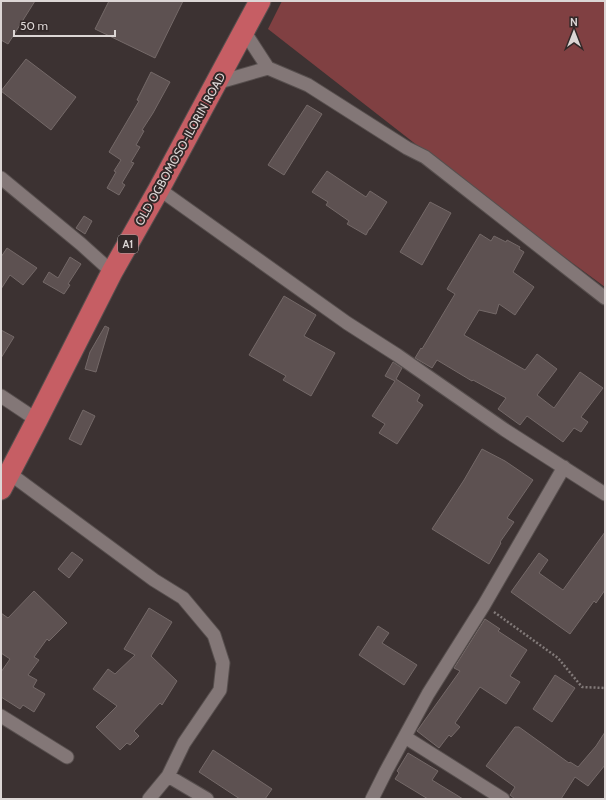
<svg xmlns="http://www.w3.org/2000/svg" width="606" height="800" viewBox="0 0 606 800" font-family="Cabin,sans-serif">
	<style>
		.green { fill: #804042 }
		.building { fill: #5d5151; stroke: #746968 }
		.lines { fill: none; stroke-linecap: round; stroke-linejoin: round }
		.minor-casing { stroke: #574f4e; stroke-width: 15 }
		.trunk-casing { stroke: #574f4e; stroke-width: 23 }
		.path { stroke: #827a79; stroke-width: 2.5; stroke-dasharray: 2 2; stroke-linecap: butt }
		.minor { stroke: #837777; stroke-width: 13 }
		.trunk { stroke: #c65e64; stroke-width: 21 }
		.labels { text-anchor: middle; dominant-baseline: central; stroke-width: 4; stroke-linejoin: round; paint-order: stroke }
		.shield { fill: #322828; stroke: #a9a2a1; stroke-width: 1 }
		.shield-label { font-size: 11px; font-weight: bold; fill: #dcd6d5 }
		.street-label { font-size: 12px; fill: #dcd6d5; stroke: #322828 }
	</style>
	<rect width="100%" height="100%" fill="#3c3232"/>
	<path class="green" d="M282 1H605V287L495 206 268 29Z"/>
	<path class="building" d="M1 1H35L8 44 1 40Z
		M109 1H183L155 58 95 29Z
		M26 59 76 97 51 130 1 91Z
		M151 72 170 82 153 113 142 130 144 131 136 145 140 147 131 162 134 163 122 183 125 185 119 195 107 188 116 172 114 171 121 160 109 152 139 101 137 100Z
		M307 105 322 114 284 175 268 165Z
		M327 171 366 197 370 191 387 202 370 229H369L366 235 347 224 349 221 326 205 328 202 312 192Z
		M430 202 451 213 422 265 400 252Z
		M84 216 92 221 85 234 76 228Z
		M480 234 491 241 494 236 506 242 507 240 520 247 519 249 524 252 513 272 534 287 515 315 499 304 496 314 479 310 464 335 525 370 537 354 557 369 537 395 554 408 580 372 603 388 581 417 588 422 581 432 574 428 563 442 527 416 520 425 498 409 506 398 473 380 472 381 437 360 432 368 415 358 421 348 422 349 455 294 447 289Z
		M7 248 37 268 23 285 10 275 1 289V257Z
		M70 257 81 264 68 284 70 285 64 294 43 282 49 272 58 278Z
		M284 296 316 315 304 336 335 353 311 396 283 380 286 376 249 355Z
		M105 326 109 328 96 372 85 369 90 352Z
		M1 330 14 337 1 358Z
		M393 362 402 368 396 379 420 395 417 401 423 405 397 444 379 433 385 424 372 416 395 381 385 376Z
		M83 410 95 416 81 445 69 439Z
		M482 449 505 461 533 480 507 518 514 522 500 542 501 543 489 564 432 529 464 480Z
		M605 532V590L596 603 594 601 570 634 511 592 539 553 548 560 539 573 563 590Z
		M72 552 83 560 69 578 58 569Z
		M34 591 67 623 49 641 47 639 34 657 39 660 28 675 37 680 33 687 45 694 34 712 23 705 20 709 1 697V672L10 659 1 653V613L8 618Z
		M149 608 172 622 151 656 177 681 162 705 160 703 134 731 139 736 130 745 127 743 120 750 96 727 117 706 93 689 108 669 115 674 135 655 124 649Z
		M485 619 500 629 498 631 527 650 510 676 520 682 506 704 480 687 455 723 460 727 451 737 449 735 439 748 417 731 460 671 454 668Z
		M378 626 389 633 382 643 417 665 404 685 359 655Z
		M555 675 575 688 552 722 533 709Z
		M515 727H519L569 763 570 762 578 767 596 746 605 732V765L588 786 575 777 561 799H515L510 795 515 787 486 766Z
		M213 750 272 789 265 799H240L199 772Z
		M408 753 438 771 432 780 463 799H428L395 779 399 773 397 771Z"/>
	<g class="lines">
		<defs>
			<path id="minor" d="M244 31 268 68 308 85 407 148 425 157 605 298
				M216 83 268 68
				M1 178 81 244 112 272
				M159 189 347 323 397 355 505 430 605 494
				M1 396 37 420
				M9 473 154 580 183 598 214 635 223 663 220 690 184 743 168 776 149 799
				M1 716 67 757
				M405 737 503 799
				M168 776 207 799
				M372 799 386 771 428 694 484 605 564 467"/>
			<path id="trunk" d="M1 489 37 420 112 272 159 189 260 1"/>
		</defs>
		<use href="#minor" class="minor-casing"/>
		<use href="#trunk" class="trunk-casing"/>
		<path class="path" d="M494 612 558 658 582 687 605 688"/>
		<use href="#minor" class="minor"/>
		<use href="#trunk" class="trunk"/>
	</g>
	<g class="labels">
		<rect class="shield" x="118" y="235" width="20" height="18" rx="3"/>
		<g class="shield-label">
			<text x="128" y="244">A1</text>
		</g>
		<g class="street-label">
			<text transform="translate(180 149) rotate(-61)">OLD OGBOMOSO-ILORIN ROAD</text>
		</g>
	</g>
	<rect width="606" height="800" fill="none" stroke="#dcd6d5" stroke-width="4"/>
	<g transform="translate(574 32)" stroke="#322828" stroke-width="3" paint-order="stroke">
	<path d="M0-3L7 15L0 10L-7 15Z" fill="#dcd6d5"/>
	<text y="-6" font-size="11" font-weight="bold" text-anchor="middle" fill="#dcd6d5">N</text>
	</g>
	<path d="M14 30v6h101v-6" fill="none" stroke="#dcd6d5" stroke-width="2"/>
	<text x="20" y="30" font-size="12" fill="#dcd6d5" stroke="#322828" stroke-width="3" paint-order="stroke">50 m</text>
</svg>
